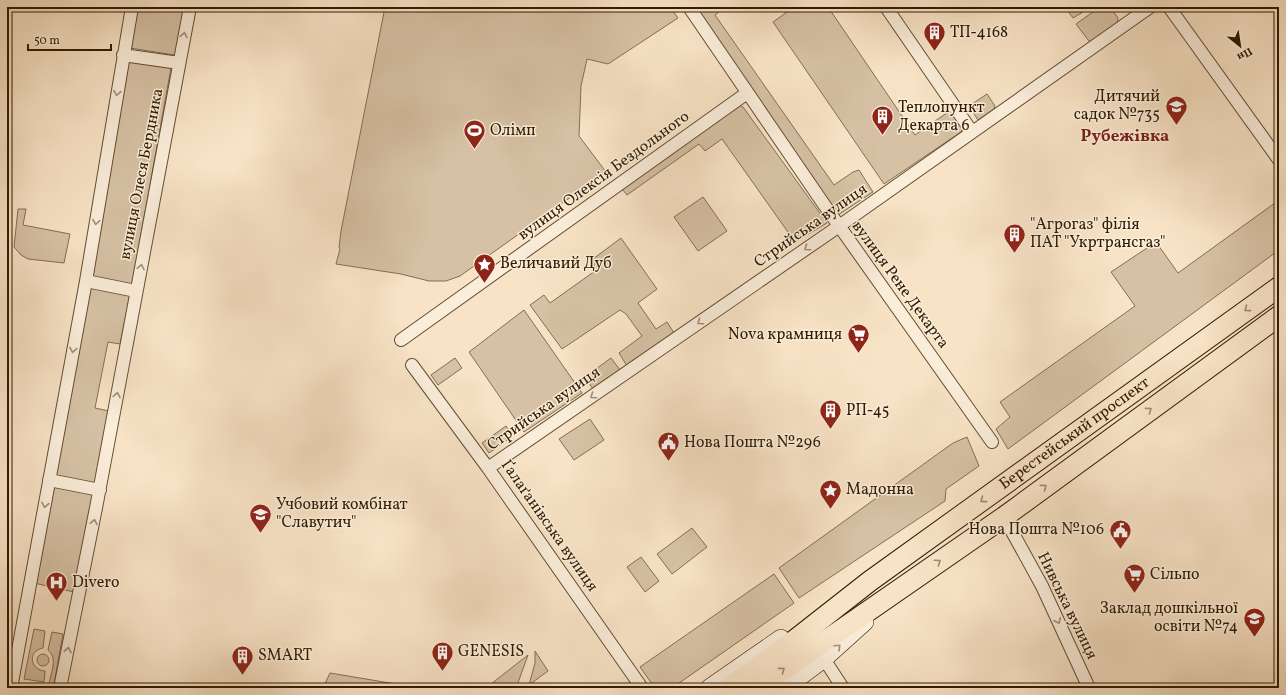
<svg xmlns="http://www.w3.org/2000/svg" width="1286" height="695" viewBox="0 0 1286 695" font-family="Vollkorn,serif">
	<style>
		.green { fill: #d6c1a4; stroke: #846e52 }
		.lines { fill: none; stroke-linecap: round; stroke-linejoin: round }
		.minor-casing { stroke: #634d32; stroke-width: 14 }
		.secondary-casing { stroke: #311b00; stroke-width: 18 }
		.primary-casing { stroke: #311b00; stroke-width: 22 }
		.minor { stroke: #faedda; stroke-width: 12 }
		.secondary { stroke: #faedda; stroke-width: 17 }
		.primary { stroke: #f8e3c6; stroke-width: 20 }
		.oneway { stroke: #a08e78 }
		.oneway2 { stroke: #9e896d }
		.labels { text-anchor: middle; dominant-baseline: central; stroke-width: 3; stroke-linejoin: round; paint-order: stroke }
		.poi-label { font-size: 16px; fill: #311b00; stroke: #faedda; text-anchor: start }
		.street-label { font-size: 16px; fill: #311b00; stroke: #faedda }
		.neighbourhood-label { font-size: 17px; font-weight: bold; fill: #7a1f14; stroke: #faedda }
	</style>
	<rect width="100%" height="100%" fill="#f8e3c6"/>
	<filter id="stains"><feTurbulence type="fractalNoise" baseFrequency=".005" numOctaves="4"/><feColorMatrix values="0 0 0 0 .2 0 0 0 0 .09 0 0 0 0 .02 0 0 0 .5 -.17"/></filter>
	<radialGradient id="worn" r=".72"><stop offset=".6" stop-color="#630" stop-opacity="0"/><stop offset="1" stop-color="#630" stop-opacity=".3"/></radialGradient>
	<path class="green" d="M137 7H184L175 55 130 48Z
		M385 7H670L678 18 608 64 587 59 581 86 579 136 606 172 460 276 446 281H429L401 274 336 264 340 249 339 248 341 231Z
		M705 7H725L715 15 834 185 853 172 859 170 873 192 838 215 698 12Z
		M790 7H828L915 135 951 110 963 127 961 132 884 184 773 22 791 9Z
		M1065 7H1080L1083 12 1073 18Z
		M1100 7H1110L1118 18 1117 25 1094 42 1089 41 1076 24Z
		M127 61 171 68 132 284 91 277Z
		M987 94 995 106 994 109 978 120 969 106Z
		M739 105 743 107 827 223 795 242 722 139 705 151 699 144 627 195 622 189Z
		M703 197 727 231 698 251 674 217Z
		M1279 200V250L1008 449 996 429 1010 417 1000 402 1135 306 1111 272 1156 242 1178 273Z
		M18 209H26L23 225 70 234 64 263 28 259 21 255 14 247Z
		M621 238 657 289 638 303 656 329 667 322 674 333 627 366 619 353 642 336 626 314 620 310 562 349 530 305 544 295 550 303 595 271 593 259Z
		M90 286 130 295 120 344 108 342 95 408 109 411 96 484 55 475Z
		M524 310 582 393 524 432 469 352Z
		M455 358 462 368 438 385 431 375Z
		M611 358 620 370 593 389 585 377Z
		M590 419 604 440 574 460 559 439Z
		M506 426 513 436 489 453 482 443Z
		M967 437 979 466 946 489 945 501 799 598 779 568 953 443Z
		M53 487 94 493 74 592 34 583Z
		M692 528 707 547 672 574 657 554Z
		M641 557 659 581 645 592 627 567Z
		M774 574 794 603 672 688H655L640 667Z
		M34 629 45 631 43 648C27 651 30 670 45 671L44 682 24 679Z
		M52 632 63 634 54 684H49C51 673 58 658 48 650Z
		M535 651 548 671 529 685 535 663Z
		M37 660a6 6 0 1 1 12 0a6 6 0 1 1-12 0Z
		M528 655 516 688H486Z
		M330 673 396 684 395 688H323Z"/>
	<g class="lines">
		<defs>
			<path id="minor" d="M689 7 825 206 992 442
				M886 7 972 132
				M1169 7 1279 160
				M123 55 179 63
				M86 281 136 291
				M401 340 747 93
				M412 365 488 468 642 688
				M488 468 832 231 1150 7
				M49 480 100 490
				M1004 517 1042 586 1089 688
				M824 659 843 688
				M11 688 86 281 132 7
				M60 688 96 508 190 7"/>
			<path id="secondary" d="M709 688 781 638
				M785 688 824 659 865 622"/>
			<g id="primary">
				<path id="s1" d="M728 688 796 639 870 581 1279 287"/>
				<path d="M757 688 1004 517 1279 316"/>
			</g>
		</defs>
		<use href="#minor" class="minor-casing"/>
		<use href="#secondary" class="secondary-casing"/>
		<use href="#primary" class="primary-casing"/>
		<use href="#minor" class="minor"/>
		<use href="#secondary" class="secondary"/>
		<use href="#primary" class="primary"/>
	</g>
	<defs><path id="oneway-chevron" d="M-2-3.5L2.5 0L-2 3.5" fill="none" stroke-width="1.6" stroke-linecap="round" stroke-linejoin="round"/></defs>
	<g class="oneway">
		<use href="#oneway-chevron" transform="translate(184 35) rotate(-79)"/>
		<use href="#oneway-chevron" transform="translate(117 93) rotate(99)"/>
		<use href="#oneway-chevron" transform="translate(96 222) rotate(99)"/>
		<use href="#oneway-chevron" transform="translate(807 248) rotate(145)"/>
		<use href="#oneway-chevron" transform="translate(141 267) rotate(-79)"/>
		<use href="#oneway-chevron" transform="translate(700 322) rotate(145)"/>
		<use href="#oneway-chevron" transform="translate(73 350) rotate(101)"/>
		<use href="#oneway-chevron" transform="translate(117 395) rotate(-80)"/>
		<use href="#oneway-chevron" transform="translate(593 396) rotate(145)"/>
		<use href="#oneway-chevron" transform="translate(45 505) rotate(100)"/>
		<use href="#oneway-chevron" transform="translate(94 522) rotate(-79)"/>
		<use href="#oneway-chevron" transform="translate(1058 621) rotate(65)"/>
		<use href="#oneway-chevron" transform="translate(838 647) rotate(-43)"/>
		<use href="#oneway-chevron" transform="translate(68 650) rotate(-79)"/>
	</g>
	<g class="oneway2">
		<use href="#oneway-chevron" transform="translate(1247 309) rotate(144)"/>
		<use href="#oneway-chevron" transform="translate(1149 410) rotate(-36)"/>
		<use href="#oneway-chevron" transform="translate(1044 487) rotate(-36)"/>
		<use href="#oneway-chevron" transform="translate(983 500) rotate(144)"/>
		<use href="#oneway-chevron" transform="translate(938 562) rotate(-35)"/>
		<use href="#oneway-chevron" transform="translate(782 670) rotate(-36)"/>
	</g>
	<defs>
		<symbol id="building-pin" viewBox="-11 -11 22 30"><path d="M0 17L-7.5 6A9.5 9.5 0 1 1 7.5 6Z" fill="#8f2418" stroke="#faedda"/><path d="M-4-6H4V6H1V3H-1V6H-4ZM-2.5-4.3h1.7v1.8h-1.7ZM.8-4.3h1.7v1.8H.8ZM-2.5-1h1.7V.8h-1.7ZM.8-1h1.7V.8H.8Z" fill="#fff"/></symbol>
		<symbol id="school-pin" viewBox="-11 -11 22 30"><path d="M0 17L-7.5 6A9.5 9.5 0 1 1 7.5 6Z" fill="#8f2418" stroke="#faedda"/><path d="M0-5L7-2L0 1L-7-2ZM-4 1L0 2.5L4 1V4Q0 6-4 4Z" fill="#fff"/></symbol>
		<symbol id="stadium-pin" viewBox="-11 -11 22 30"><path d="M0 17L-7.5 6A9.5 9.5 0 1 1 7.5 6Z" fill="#8f2418" stroke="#faedda"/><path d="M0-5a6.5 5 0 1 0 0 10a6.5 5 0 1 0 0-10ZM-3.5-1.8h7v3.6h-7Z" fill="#fff"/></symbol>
		<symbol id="sight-pin" viewBox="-11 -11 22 30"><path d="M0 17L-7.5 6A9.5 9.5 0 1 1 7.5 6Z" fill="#8f2418" stroke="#faedda"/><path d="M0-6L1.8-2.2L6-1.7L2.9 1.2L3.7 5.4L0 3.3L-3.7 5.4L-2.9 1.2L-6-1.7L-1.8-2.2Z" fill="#fff"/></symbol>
		<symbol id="supermarket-pin" viewBox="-11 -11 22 30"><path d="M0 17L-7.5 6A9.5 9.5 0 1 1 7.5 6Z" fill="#8f2418" stroke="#faedda"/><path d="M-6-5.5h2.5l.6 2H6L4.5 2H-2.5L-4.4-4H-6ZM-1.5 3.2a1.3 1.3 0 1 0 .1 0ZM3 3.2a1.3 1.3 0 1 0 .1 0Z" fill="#fff"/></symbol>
		<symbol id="civic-pin" viewBox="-11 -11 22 30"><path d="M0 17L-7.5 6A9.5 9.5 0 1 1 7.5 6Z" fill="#8f2418" stroke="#faedda"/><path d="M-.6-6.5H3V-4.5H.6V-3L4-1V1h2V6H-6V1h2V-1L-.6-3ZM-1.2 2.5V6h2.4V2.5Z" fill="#fff"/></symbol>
		<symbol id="university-pin" viewBox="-11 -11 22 30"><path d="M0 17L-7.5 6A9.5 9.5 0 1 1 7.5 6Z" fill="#8f2418" stroke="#faedda"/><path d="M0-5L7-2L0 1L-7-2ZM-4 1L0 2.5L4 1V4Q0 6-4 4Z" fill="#fff"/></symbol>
		<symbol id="hospital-pin" viewBox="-11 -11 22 30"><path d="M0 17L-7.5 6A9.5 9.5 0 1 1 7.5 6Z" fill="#8f2418" stroke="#faedda"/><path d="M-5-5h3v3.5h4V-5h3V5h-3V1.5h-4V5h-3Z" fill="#fff"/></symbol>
	</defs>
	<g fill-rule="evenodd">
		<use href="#building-pin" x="922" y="20" width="25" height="34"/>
		<use href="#school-pin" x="1164" y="94" width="25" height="34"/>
		<use href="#building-pin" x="870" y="104" width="25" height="34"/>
		<use href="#stadium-pin" x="462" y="118" width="25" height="34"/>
		<use href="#building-pin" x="1002" y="222" width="25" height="34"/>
		<use href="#sight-pin" x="472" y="252" width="25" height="34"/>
		<use href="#supermarket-pin" x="846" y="322" width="25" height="34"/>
		<use href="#building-pin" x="818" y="398" width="25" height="34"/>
		<use href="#civic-pin" x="656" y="430" width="25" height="34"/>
		<use href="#sight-pin" x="818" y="478" width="25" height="34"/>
		<use href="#university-pin" x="248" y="502" width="25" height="34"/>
		<use href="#civic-pin" x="1108" y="518" width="25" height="34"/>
		<use href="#supermarket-pin" x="1122" y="562" width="25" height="34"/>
		<use href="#hospital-pin" x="44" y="570" width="25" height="34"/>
		<use href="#school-pin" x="1242" y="606" width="25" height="34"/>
		<use href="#building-pin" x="430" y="640" width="25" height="34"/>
		<use href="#building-pin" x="230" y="644" width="25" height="34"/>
	</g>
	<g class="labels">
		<g class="poi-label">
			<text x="950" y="33">ТП-4168</text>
			<text x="1160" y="97" text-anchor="end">Дитячий<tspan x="1160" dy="18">садок №735</tspan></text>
			<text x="898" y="108">Теплопункт<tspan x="898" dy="18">Декарта 6</tspan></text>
			<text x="490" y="131">Олімп</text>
			<text x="1030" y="225">"Агрогаз" філія<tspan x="1030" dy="18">ПАТ "Укртрансгаз"</tspan></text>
			<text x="500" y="264">Величавий Дуб</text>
			<text x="842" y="335" text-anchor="end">Nova крамниця</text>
			<text x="846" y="411">РП-45</text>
			<text x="684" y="443">Нова Пошта №296</text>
			<text x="846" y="490">Мадонна</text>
			<text x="276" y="505">Учбовий комбінат<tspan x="276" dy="18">"Славутич"</tspan></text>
			<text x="1104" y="530" text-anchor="end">Нова Пошта №106</text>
			<text x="1150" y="575">Сільпо</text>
			<text x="72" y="583">Divero</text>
			<text x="1238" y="609" text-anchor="end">Заклад дошкільної<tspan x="1238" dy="18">освіти №74</tspan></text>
			<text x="458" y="652">GENESIS</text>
			<text x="258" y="656">SMART</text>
		</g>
		<g class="street-label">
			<text transform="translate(142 174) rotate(-79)">вулиця Олеся Бердника</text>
			<text transform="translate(604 176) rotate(-36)">вулиця Олексія Бездольного</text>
			<text transform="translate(811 226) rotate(-35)">Стрийська вулиця</text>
			<text transform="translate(900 285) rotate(54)">вулиця Рене Декарта</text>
			<text transform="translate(544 409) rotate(-35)">Стрийська вулиця</text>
			<text stroke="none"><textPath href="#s1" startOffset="430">Берестейський проспект</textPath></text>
			<text transform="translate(549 526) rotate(55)">Ґалаґанівська вулиця</text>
			<text transform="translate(1067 606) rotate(64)">Нивська вулиця</text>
		</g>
		<g class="neighbourhood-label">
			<text x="1125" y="136">Рубежівка</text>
		</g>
	</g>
	<rect width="1286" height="695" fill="none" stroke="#f8e3c6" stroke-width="24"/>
	<rect x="8" y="8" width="1270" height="679" fill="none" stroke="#311b00" stroke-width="2"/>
	<rect x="12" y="12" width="1262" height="671" fill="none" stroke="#311b00"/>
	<g transform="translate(1240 46) rotate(150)" stroke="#faedda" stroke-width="3" paint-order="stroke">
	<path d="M0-3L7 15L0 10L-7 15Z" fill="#311b00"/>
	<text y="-6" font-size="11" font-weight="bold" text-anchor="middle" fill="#311b00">Пн</text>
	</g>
	<path d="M28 44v6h83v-6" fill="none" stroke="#311b00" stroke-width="2"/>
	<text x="34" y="44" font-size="12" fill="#311b00" stroke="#faedda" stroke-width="3" paint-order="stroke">50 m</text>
	<rect width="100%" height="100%" filter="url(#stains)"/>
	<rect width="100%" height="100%" fill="url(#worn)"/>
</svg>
